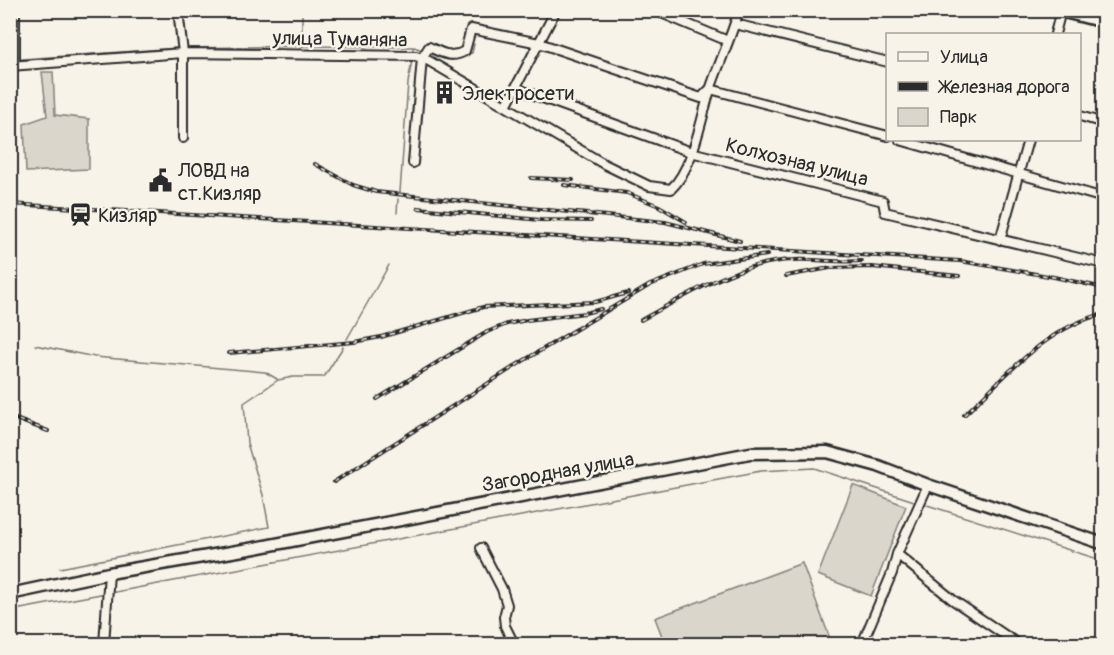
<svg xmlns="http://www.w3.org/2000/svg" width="1114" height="655" viewBox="0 0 1114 655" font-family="Pangolin,sans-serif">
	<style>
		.green { fill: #dad6cc; stroke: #82807c; stroke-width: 1.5 }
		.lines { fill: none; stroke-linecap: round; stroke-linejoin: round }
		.stream { stroke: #7a7874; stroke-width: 1.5 }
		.minor-casing { stroke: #2b2b2b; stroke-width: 12 }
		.major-casing { stroke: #2b2b2b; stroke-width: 15 }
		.minor { stroke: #f7f3e8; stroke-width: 8 }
		.major { stroke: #f7f3e8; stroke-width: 10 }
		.rail-casing { stroke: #2b2b2b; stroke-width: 4 }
		.rail { stroke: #f7f3e8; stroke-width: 1.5; stroke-dasharray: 4.5; stroke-linecap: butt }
		.labels { text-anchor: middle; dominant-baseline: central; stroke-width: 5; stroke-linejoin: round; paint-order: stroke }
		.street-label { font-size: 20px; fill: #2b2b2b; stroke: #f7f3e8 }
		.poi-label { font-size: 20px; fill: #2b2b2b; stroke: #f7f3e8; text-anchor: start }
	</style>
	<rect width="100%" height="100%" fill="#f7f3e8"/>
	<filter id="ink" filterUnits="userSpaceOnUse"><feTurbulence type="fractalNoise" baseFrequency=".0167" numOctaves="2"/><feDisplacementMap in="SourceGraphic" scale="12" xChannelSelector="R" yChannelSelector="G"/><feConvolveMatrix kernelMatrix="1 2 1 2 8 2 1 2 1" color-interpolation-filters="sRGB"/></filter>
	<g filter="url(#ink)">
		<path class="green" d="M42 72H53L55 115 89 119V169L26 172 24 124 47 116Z
			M853 485 906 506 871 596 818 575Z
			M802 563 832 644H665L655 618Z"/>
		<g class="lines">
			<path class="stream" d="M302 10V46L413 47V51
				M414 47 422 50
				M186 48 302 46
				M431 53 452 60 458 58
				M465 55 472 53 474 44
				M22 59 178 48
				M400 192 408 83 412 60
				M397 213 398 199
				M347 339 389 265
				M35 345 95 357 265 372 277 379
				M924 504 1104 561
				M60 568 269 527 263 495 247 443 244 403 278 380 293 377H324L343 347
				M110 593 761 471 814 468 917 502
				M10 611 106 593"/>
			<defs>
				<path id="minor" d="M15 10V66
					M178 10 183 53V138
					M654 10 728 41
					M735 24 888 62
					M1055 34 1061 10
					M10 66 183 53 416 56 429 61 604 164 649 186 671 189C693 169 701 119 710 90 719 63 731 38 739 10
					M515 88 691 152 883 201 885 212 1104 264
					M506 106 556 10
					M1080 116 1104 123
					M900 140 1104 198
					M413 163 422 58 429 47C442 53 452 59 465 51L471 29 539 43 701 98 710 89 888 136
					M1000 240 1028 140
					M481 548 502 589 507 605 504 617 505 626 514 644
					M897 554 953 600 1018 644
					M104 644 109 573
					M862 644 892 573 897 554 928 485"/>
				<path id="major" d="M1056 10 1104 22
					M10 594 109 573 255 548 750 453 827 452 878 466 928 485 1104 544"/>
			</defs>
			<use href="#minor" class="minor-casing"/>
			<use href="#major" class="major-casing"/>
			<use href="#minor" class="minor"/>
			<use href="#major" class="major"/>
			<defs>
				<path id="rail" d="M315 164 353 185 376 192 665 222 740 241
					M531 178 573 180
					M564 185 627 193 659 206 686 222
					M10 204 960 261 1054 277 1104 288
					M418 208 540 220 591 221
					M786 276 830 268 872 267 959 276
					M641 320C688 295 739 261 794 260 817 259 839 263 862 261
					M229 353 354 342 381 337 483 307 595 302 628 293
					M377 399 487 332 507 324 527 320 585 313 601 309
					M964 415C1004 378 1047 326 1104 314
					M10 417 48 431
					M334 482 523 361 650 285 703 264 767 255"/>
			</defs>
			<use href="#rail" class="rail-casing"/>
			<use href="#rail" class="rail"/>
		</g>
	</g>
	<defs>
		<symbol id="building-bare" viewBox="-9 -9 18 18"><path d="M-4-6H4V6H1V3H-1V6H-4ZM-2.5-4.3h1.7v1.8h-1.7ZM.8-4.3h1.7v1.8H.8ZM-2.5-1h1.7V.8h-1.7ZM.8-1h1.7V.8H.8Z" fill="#2b2b2b" stroke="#f7f3e8" stroke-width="2.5" paint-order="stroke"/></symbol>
		<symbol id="civic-bare" viewBox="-9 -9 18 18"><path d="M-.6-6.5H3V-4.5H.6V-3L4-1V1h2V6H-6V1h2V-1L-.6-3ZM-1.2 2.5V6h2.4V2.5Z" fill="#2b2b2b" stroke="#f7f3e8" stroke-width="2.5" paint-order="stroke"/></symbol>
		<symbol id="station-bare" viewBox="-9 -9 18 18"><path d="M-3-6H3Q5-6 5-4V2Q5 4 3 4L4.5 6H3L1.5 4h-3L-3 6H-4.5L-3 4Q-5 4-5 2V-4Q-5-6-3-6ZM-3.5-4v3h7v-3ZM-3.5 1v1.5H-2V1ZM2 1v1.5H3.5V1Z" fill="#2b2b2b" stroke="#f7f3e8" stroke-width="2.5" paint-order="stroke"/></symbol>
	</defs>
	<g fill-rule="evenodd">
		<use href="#building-bare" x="428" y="76" width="33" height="33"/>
		<use href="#civic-bare" x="144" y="164" width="33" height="33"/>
		<use href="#station-bare" x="64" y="198" width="33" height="33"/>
	</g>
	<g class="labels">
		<g class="street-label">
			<text transform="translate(340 39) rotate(1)">улица Туманяна</text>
			<text transform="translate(797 162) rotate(14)">Колхозная улица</text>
			<text transform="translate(558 472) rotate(-10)">Загородная улица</text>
		</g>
		<g class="poi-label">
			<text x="462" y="93">Электросети</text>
			<text x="178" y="170">ЛОВД на<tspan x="178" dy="23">ст.Кизляр</tspan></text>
			<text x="98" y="215">Кизляр</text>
		</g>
	</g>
	<rect width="1114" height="655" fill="none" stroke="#f7f3e8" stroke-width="36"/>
	<rect x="18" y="18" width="1078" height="619" fill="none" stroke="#2b2b2b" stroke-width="2" filter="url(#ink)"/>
	<rect x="886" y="33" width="195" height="108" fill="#f7f3e8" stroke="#a5a39c" stroke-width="1.5"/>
	<rect x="898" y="52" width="30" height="9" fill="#f7f3e8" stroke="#a5a39c" stroke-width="1.5"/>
	<text x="940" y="63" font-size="18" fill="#2b2b2b">Улица</text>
	<rect x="898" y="82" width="30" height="9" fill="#2b2b2b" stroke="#a5a39c" stroke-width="1.5"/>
	<text x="940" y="93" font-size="18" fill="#2b2b2b">Железная дорога</text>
	<rect x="898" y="108" width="30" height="18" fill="#dad6cc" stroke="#a5a39c" stroke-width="1.5"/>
	<text x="940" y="123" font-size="18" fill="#2b2b2b">Парк</text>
</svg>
